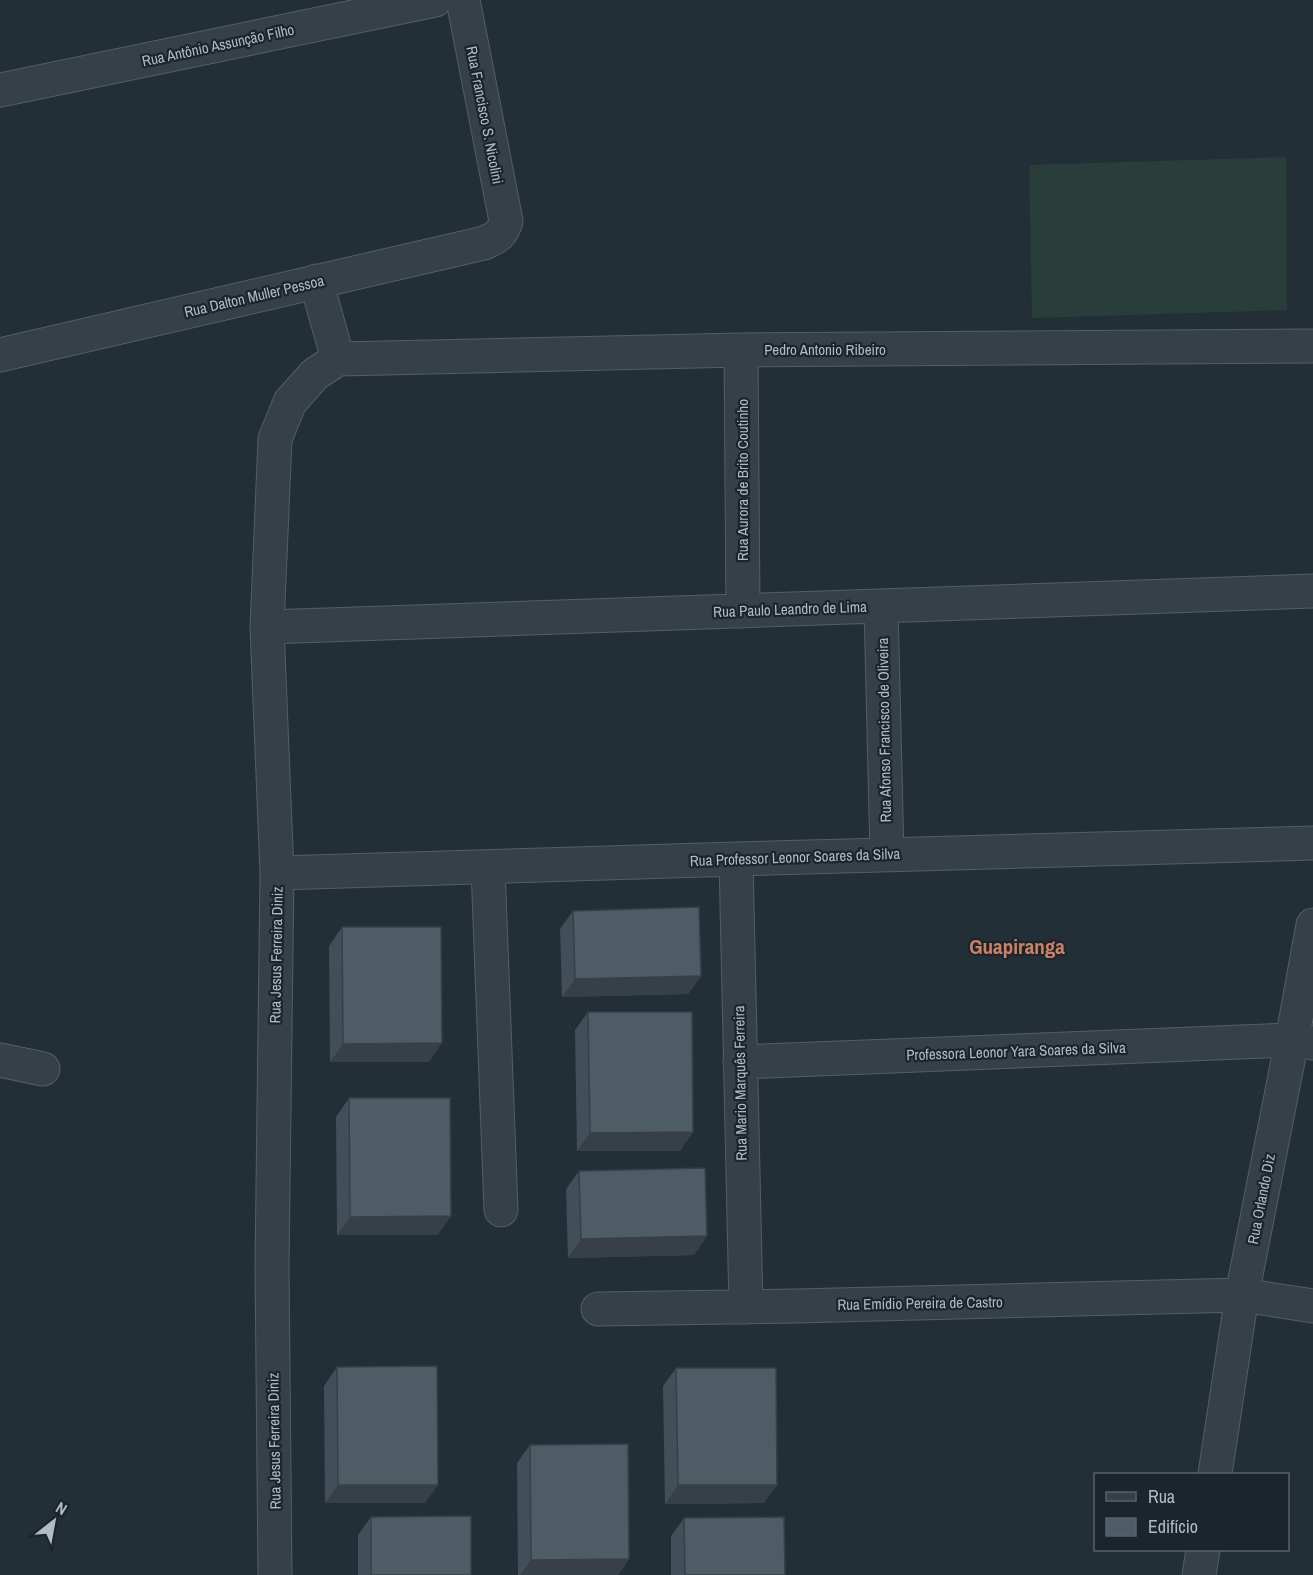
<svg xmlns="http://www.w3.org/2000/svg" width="1313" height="1575" viewBox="0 0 1313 1575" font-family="'Archivo Narrow',sans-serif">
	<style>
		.garden { fill: #293d3a }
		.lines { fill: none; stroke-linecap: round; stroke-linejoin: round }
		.minor-casing { stroke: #545e65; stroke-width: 35 }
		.minor { stroke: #364048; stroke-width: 33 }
		.wall { fill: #434f58 }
		.shaded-wall { fill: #374047 }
		.building { fill: #4e5c66; stroke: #374047; stroke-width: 1.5 }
		.labels { text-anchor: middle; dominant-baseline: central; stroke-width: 4.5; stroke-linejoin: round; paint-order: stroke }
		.street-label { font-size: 15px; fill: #b1bbc4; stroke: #1c252c }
		.district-label { font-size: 21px; font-weight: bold; fill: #ca8166; stroke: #1c252c }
	</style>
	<rect width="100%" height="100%" fill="#232f37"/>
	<path class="garden" d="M1286 157 1287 310 1032 318 1029 165Z"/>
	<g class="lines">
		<defs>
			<path id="minor" d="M0 90 435 0
				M316 281 338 359
				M741 350 743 611
				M0 355 484 243C497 237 502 235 506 221L463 0
				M338 359 741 350 1313 346
				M881 606 887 855
				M267 627 1313 591
				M736 859 746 1307
				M488 867 501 1210
				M277 873 736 859 1313 843
				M0 1060 43 1069
				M740 1062 1292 1040 1313 1043
				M598 1309 796 1306 1242 1295 1313 1306
				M1215 1474 1242 1295 1292 1040 1313 925
				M275 1575 272 1266 277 873 267 627 275 439 290 402 315 374 338 359
				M1199 1575 1203 1550"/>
		</defs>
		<use href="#minor" class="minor-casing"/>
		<use href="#minor" class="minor"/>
	</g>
	<path class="wall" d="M573 911 701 976 688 994 562 997 560 929Z
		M342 927 429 1062H330L329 946Z
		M588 1012 680 1151H577L575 1030Z
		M349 1098 438 1235H337L336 1117Z
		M579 1171 707 1236 694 1255 568 1258 566 1189Z
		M337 1367 425 1503H325L324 1386Z
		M676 1368 777 1485 764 1503 665 1504 663 1386Z
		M530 1445 629 1559 618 1575H518L517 1463Z
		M371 1517 471 1575H358V1535Z
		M684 1518 785 1575H671V1536Z"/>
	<path class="shaded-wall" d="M701 976 688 994 562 997 575 979Z
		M442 1043 429 1062H330L343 1044Z
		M693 1132 680 1151H577L590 1133Z
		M451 1216 438 1235H337L350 1217Z
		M707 1236 694 1255 568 1258 581 1239Z
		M338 1485H438L425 1503H325Z
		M678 1485H777L764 1503 665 1504Z
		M629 1559 618 1575H520L531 1560Z"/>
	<path class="building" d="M699 907 701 976 575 979 573 911Z
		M342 927H441L442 1043 343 1044Z
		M588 1012H692L693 1132 590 1133Z
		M349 1098H450L451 1216 350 1217Z
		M705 1168 707 1236 581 1239 579 1171Z
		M437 1366 438 1485H338L337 1367Z
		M676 1368H776L777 1485H678Z
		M628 1444 629 1559 531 1560 530 1445Z
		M471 1516V1575H371V1517Z
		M784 1517 785 1575H685L684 1518Z"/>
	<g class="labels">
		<g class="street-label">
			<text transform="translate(218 45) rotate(-12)">Rua Antônio Assunção Filho</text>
			<text transform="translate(485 115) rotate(79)">Rua Francisco S. Nicolini</text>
			<text transform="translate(254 296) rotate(-13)">Rua Dalton Muller Pessoa</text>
			<text x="825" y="349">Pedro Antonio Ribeiro</text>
			<text transform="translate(742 480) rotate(-90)">Rua Aurora de Brito Coutinho</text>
			<text transform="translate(790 609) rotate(-2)">Rua Paulo Leandro de Lima</text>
			<text transform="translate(884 730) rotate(-91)">Rua Afonso Francisco de Oliveira</text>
			<text transform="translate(795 857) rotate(-2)">Rua Professor Leonor Soares da Silva</text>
			<text transform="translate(276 955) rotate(-89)">Rua Jesus Ferreira Diniz</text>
			<text transform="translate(1016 1051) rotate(-2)">Professora Leonor Yara Soares da Silva</text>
			<text transform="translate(740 1083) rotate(-91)">Rua Mario Marquês Ferreira</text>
			<text transform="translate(1261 1199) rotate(-79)">Rua Orlando Diz</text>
			<text transform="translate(920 1303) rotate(-1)">Rua Emídio Pereira de Castro</text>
			<text transform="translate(274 1441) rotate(-91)">Rua Jesus Ferreira Diniz</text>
		</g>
		<g class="district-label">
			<text x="1017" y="946">Guapiranga</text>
		</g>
	</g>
	<rect x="1094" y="1473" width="195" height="78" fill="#1c252c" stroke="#586169" stroke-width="1.5"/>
	<rect x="1106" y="1492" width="30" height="9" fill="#364048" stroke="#586169" stroke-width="1.5"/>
	<text x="1148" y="1503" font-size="18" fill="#b1bbc4">Rua</text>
	<rect x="1106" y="1518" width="30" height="18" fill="#4e5c66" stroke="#586169" stroke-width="1.5"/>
	<text x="1148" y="1533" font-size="18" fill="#b1bbc4">Edifício</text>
	<g transform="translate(54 1521) rotate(31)" stroke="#1c252c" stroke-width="4.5" paint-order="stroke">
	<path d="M0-4.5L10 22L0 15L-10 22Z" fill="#b1bbc4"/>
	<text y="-9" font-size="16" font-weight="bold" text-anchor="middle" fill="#b1bbc4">N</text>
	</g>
</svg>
